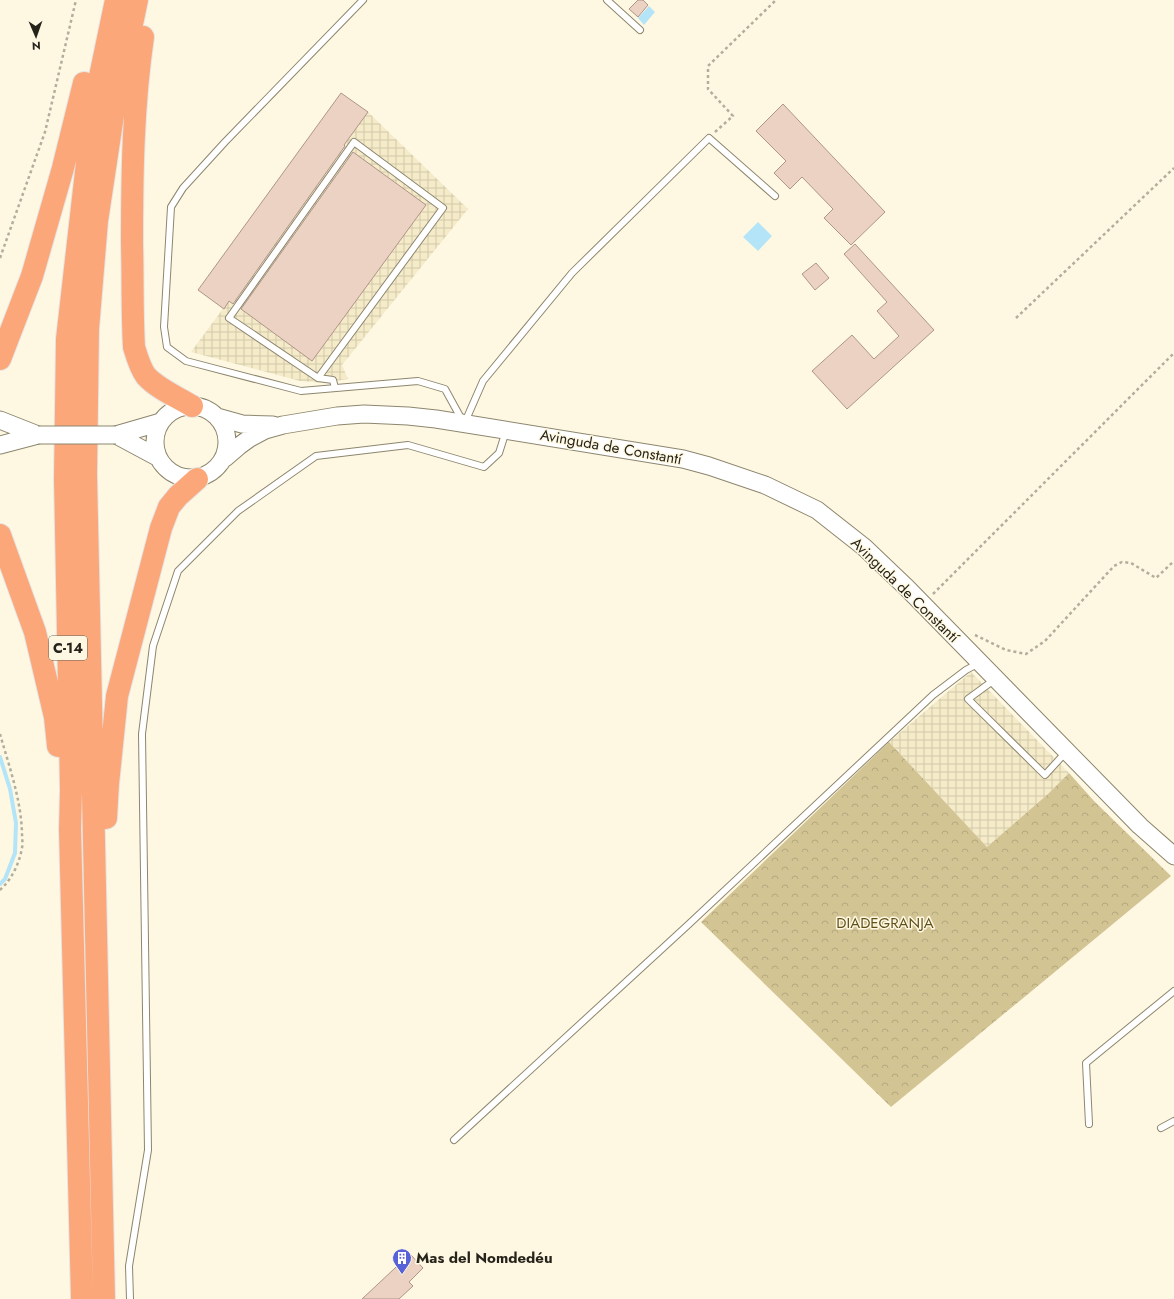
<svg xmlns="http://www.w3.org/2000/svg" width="1174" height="1299" viewBox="0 0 1174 1299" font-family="Jost,sans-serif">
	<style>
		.industrial { fill: url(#industrial-grid) }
		.forest { fill: url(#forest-crowns) }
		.water { fill: #b3e4f8 }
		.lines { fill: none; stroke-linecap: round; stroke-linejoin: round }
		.stream { stroke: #b3e4f8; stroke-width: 4 }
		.building { fill: #ecd2c3; stroke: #ae9588 }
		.lane-casing { stroke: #8d866e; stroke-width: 8 }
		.secondary-casing { stroke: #8d866e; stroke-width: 19 }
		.highway-casing { stroke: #e5e5e4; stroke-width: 24 }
		.path { stroke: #b2ae9d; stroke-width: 2.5; stroke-dasharray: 3 3; stroke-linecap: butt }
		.lane { stroke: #fff; stroke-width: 6 }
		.secondary { stroke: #fff; stroke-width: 17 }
		.highway { stroke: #fca779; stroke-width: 22 }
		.secondary-bridge-casing { stroke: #8d866e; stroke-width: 19; stroke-linecap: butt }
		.secondary-bridge { stroke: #fff; stroke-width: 17 }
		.labels { text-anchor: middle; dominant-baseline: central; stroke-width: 3; stroke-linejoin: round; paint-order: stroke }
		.shield { fill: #fef8e3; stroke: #676356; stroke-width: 1 }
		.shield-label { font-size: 14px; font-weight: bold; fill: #26231a }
		.street-label { font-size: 15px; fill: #26231a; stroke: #fef8e3 }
		.park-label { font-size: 15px; fill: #615119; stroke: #fef8e3 }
		.poi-label { font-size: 15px; font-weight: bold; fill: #26231a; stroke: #fef8e3; text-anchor: start }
	</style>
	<defs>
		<pattern id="industrial-grid" width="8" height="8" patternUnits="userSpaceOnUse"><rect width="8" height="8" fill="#f5ebc9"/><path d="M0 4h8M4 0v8" fill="none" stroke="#d2c9ac"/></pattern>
		<pattern id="forest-crowns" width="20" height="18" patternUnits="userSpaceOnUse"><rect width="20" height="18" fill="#d3c494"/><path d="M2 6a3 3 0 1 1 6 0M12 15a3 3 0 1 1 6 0" fill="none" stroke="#b5a87f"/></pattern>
	</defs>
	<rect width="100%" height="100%" fill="#fef8e3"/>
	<path class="industrial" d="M368 112 468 209 342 365 348 379 323 383 300 381 191 352Z
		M971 672 1069 773 1048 794 987 847 889 742Z"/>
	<path class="forest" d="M889 742 987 847 1048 794 1069 773 1094 801 1171 876 891 1107 701 922Z"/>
	<path class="water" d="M649 6 655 12 644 25 638 18Z
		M758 222 772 236 758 251 743 237Z"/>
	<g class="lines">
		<path class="stream" d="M0 757 10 789 16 823 15 853 5 879 0 884"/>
	</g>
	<path class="building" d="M638 0H643L648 5 638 17 629 9Z
		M341 93 368 112 344 145 345 146 233 304 229 301 224 309 198 290Z
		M783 104 885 212 851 245 824 218 833 209 802 177 790 189 774 173 786 161 756 131Z
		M353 152 426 205 312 361 241 309Z
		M855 244 934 330 847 409 812 371 852 335 874 359 899 336 877 311 887 302 844 254Z
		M816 263 829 278 815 290 802 274Z
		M410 1254 423 1268 409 1282 413 1286 399 1299H362Z"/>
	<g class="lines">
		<defs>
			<path id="lane" d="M363 0 225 142 183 188 171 207 164 327 167 347 186 361 301 391 418 381 445 389 462 420
				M607 0 640 30
				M318 378 229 318 354 142 443 208 318 378 333 380 335 388
				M465 422 483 381 572 273 709 138 775 196
				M994 680 968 699 1045 775 1066 752
				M1089 1124 1086 1063 1174 991
				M1161 1128 1174 1121
				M454 1140 689 924 933 695 966 670 979 663
				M130 1299 129 1266 148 1150 142 734 153 646 178 571 238 511 316 456 408 445 484 467 499 453 506 431"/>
			<path id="secondary" d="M155 442a36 36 0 1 1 72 0a36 36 0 1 1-72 0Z
				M217 417 242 424 273 425
				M0 420 38 435
				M116 435 157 457
				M116 435 161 422
				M0 445 38 435
				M225 458 239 446 250 438 265 430 283 425 337 416 364 414 408 416 436 419 683 459 709 466 765 485 817 510 864 547 907 588 1140 826 1174 856"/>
			<path id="highway" d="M143 37C133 106 132 174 132 244 133 278 132 313 134 347 137 357 140 368 146 376 158 389 177 397 192 406
				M0 359 32 276 63 168 84 83
				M0 535 35 632 55 717 58 746
				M106 818 108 784 117 696 161 528 169 507 178 496 197 479
				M82 1299 70 829 71 790 65 478 67 339 93 110 116 0
				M104 1299 86 474 88 329 97 221 113 115 137 0"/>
		</defs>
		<use href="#lane" class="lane-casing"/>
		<use href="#secondary" class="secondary-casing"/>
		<use href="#highway" class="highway-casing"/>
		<path class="path" d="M715 132 733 116 708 89V66L776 0
			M0 258 45 132 76 0
			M1016 318 1174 168
			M933 594 1174 353
			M975 635 1006 650 1026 654 1045 641 1114 566 1122 562 1131 563 1156 578 1174 561
			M0 734C9 766 21 799 22 833 22 838 23 843 22 848 19 864 12 879 0 890"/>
		<use href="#lane" class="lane"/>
		<use href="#secondary" class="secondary"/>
		<use href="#highway" class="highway"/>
		<defs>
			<path id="secondary-bridge" d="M38 435H116"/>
		</defs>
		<use href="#secondary-bridge" class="secondary-bridge-casing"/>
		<use href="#secondary-bridge" class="secondary-bridge"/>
	</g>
	<defs>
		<symbol id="building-pin" viewBox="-11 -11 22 30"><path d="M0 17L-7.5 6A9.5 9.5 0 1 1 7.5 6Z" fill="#5761d8" stroke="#fef8e3"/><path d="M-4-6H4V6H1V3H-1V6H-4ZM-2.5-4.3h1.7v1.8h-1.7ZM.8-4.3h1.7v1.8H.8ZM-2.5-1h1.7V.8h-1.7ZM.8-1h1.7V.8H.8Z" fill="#fff"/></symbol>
	</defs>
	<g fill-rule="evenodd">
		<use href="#building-pin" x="391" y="1247" width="22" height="30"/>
	</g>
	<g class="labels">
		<rect class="shield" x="49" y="636" width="38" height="24" rx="3"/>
		<g class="shield-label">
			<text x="68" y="648">C-14</text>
		</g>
		<g class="street-label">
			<text transform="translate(611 447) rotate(10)">Avinguda de Constantí</text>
			<text transform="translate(905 590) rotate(44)">Avinguda de Constantí</text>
		</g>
		<g class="park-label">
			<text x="885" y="923">DIADEGRANJA</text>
		</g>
		<g class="poi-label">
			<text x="416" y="1258">Mas del Nomdedéu</text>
		</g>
	</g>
	<g transform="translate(36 36) rotate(178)" stroke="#fef8e3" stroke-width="3" paint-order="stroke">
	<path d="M0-3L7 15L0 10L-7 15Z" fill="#26231a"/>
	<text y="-6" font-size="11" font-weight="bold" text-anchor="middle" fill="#26231a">N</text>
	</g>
</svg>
